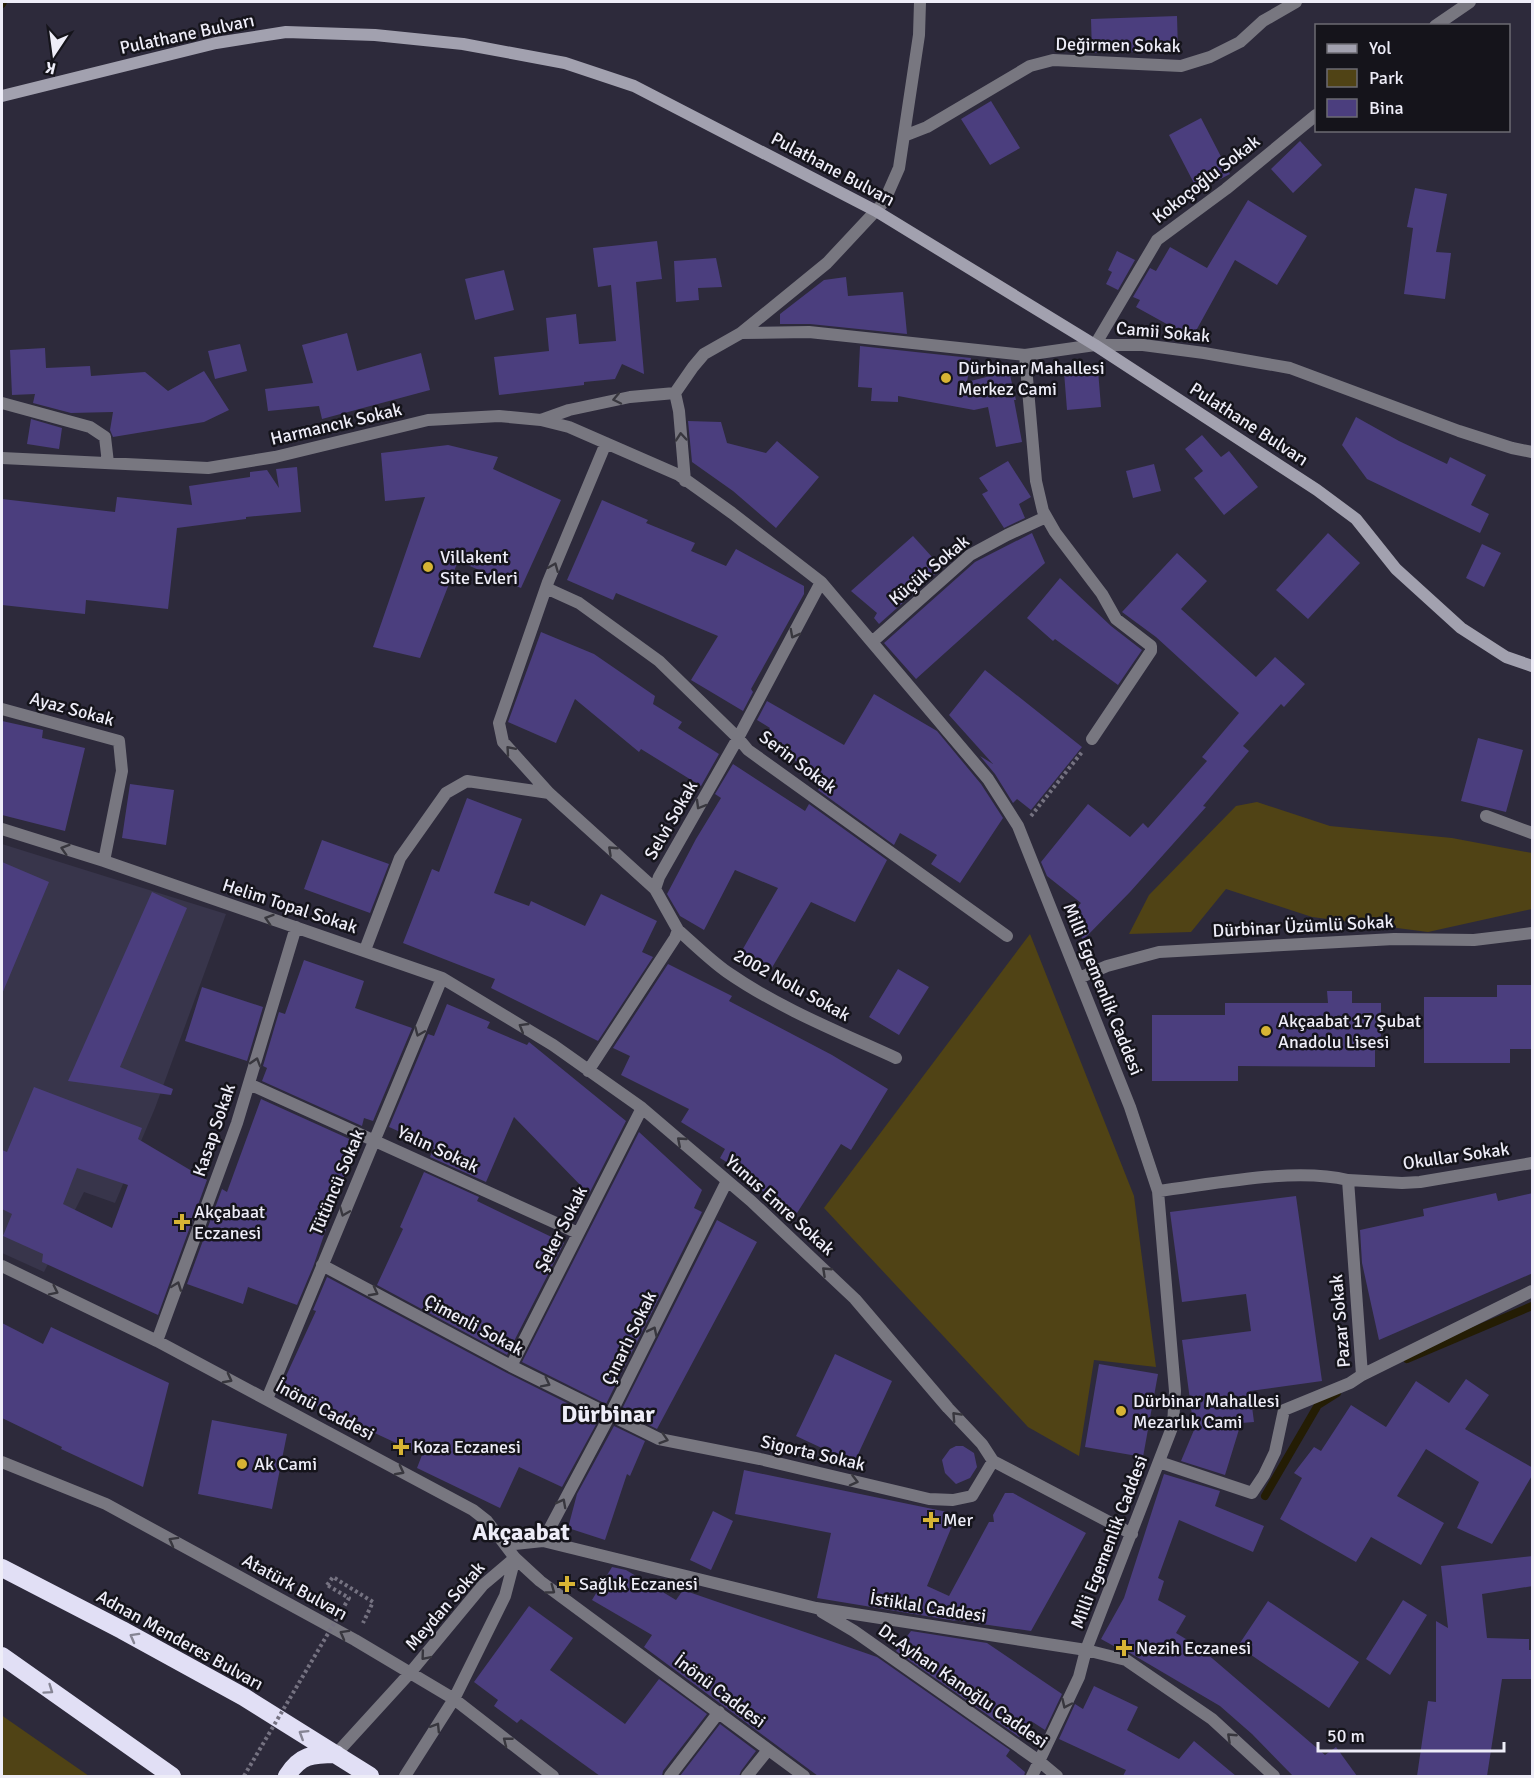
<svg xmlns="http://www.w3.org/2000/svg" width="1534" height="1778" viewBox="0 0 1534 1778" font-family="Signika,sans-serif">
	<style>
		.built { fill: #38354b }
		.green { fill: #504315 }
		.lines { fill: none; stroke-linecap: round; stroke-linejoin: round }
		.stream { stroke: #241d04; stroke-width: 8 }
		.building { fill: #4b3e7e; fill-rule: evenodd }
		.path { stroke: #757281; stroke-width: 4; stroke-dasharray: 3 3; stroke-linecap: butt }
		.street { stroke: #787780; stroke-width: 12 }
		.secondary { stroke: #a2a1af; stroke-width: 12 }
		.highway { stroke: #e1dff5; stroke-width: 18 }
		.path-bridge { stroke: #757281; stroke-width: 4; stroke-dasharray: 3 3; stroke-linecap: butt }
		.oneway { stroke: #38373e }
		.oneway2 { stroke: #858493 }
		.poi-dot { fill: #d7b434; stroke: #15141b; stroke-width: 2 }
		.labels { text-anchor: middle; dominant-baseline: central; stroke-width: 5; stroke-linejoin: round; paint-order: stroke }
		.street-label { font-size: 18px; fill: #eeedf8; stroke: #15141b }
		.poi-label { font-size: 18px; fill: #eeedf8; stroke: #15141b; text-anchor: start }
		.district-label { font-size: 24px; font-weight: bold; fill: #eeedf8; stroke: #15141b }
	</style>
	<rect width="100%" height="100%" fill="#2d2a3b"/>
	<path class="built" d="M2 844 226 914 155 1108 115 1203 84 1192 44 1272 2 1253Z"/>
	<path class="green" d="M1257 802 1330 826 1452 838 1532 853V909L1428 932 1312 917 1226 889 1191 932 1129 934 1149 895 1236 806Z
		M1030 934 1134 1196 1156 1367 1094 1360 1079 1456 1028 1427 824 1208Z
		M2 1715 4 1717 89 1776H2Z"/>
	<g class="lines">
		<path class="stream" d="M2 4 3 2
			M1407 1359 1532 1306
			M1265 1496 1318 1405 1337 1393"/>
	</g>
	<path class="building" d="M1177 16 1178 51 1092 53 1091 19Z
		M991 101 1020 148 990 165 961 119Z
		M1201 118 1230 174 1198 191 1169 135Z
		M1300 141 1322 165 1293 193 1271 169Z
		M1415 188 1447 194 1436 252 1451 253 1445 299 1404 294 1413 228 1407 227Z
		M1248 200 1307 236 1277 285 1235 260 1192 338 1136 307 1140 300 1133 297 1150 268 1156 271 1170 247 1207 268Z
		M657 241 662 279 636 282 644 374 622 364 615 379 584 382V385L499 395 494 357 549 351 546 318 576 314 579 344 616 341 611 285 598 287 593 248Z
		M1117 251 1135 260 1118 290 1106 284 1112 272 1108 270Z
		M716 258 722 287 698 288 699 300 676 302 674 261Z
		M504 270 514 310 475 320 465 279Z
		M846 277 848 296 903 292 907 334 810 324H780V314L824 280Z
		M347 333 357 371 421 353 430 390 322 419 319 406 268 411 265 389 313 383 302 345Z
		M240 344 247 371 215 379 208 351Z
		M860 346 971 358 967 382 1009 371 1016 400H1014L1022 442 996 447 988 407 974 410 898 396V402L871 401 872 388 858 387Z
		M45 348 46 368 90 366 91 376 145 372 168 391 204 371 229 410 204 422 113 437 110 430 113 412 71 413 33 403 35 394 12 395 10 350Z
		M1098 370 1101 407 1067 410 1064 372Z
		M1356 417 1399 441 1447 464 1450 457 1486 475 1471 505 1489 514 1480 533 1367 479 1342 445Z
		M31 419 62 428 59 449 27 444Z
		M688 421 721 422 727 443 766 453 777 441 819 477 776 528 733 491 692 462Z
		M1202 435 1221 457 1229 451 1258 487 1224 515 1194 478 1203 471 1185 449Z
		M448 445 498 457 493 469 561 500 521 588 458 561 420 658 373 647 425 497 385 501 381 453Z
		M1008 461 1031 497 1019 504 1025 518 1004 528 982 494 988 491 979 478Z
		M1154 464 1161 491 1133 498 1126 471Z
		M297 467 301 512 246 517V519L177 528 168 609 86 600 85 614 2 605V499L115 512 117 497 192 505 189 486 250 477V472L267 470 279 488 276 469Z
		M602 500 648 520 646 523 695 543 691 551 726 566 736 549 804 586V594L751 689 753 692 743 711 691 680 718 636 616 593 613 600 567 580Z
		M1032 533 1045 563 916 679 884 643 975 562Z
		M1328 533 1360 563 1308 619 1276 590Z
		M913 536 942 568 879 624 874 618 877 613 851 591Z
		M1482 544 1501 553 1484 587 1466 578Z
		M1177 553 1207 581 1181 609 1256 677 1275 657 1305 684 1284 707 1281 704 1243 746 1249 751 1203 806 1206 807 1130 892 1083 940 1070 915 1081 903 1047 876 1041 862 1088 804 1130 837 1143 823 1148 828 1207 761 1202 757 1239 713 1156 637 1122 612Z
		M1060 578 1111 626 1142 650 1118 685 1055 639 1053 641 1027 618Z
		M541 632 594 654 655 696 653 704 682 722 678 728 719 754 701 786 641 749 639 752 575 699 556 743 508 722Z
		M985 670 1082 747 1031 810 1017 799 1013 803 995 774 980 756 993 764 949 715Z
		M874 694 937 731 981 784 1003 818 960 883 931 864 937 855 900 833 894 845 818 790 825 778 762 741 770 728 757 720 767 701 844 745Z
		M2 721 43 730 42 738 85 748 65 831 2 815Z
		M1478 738 1523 750 1506 812 1461 801Z
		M733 764 805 811 809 804 887 860 855 922 811 902 770 971 740 954 778 888 735 870 704 930 680 916 667 894 696 839 721 798 715 794Z
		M130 784 174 790 166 845 122 838Z
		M467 798 522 819 494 893 529 906 531 901 585 926 601 894 657 921 642 952 653 957 598 1041 491 988 495 979 403 943 432 869 439 872Z
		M322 840 389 864 370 913 304 889Z
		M2 862 49 882 2 994Z
		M152 892 187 908 120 1067 173 1089 171 1095 68 1081Z
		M304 960 364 981 355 1008 412 1028 373 1121 364 1118 362 1126 262 1081 267 1068 263 1066 279 1012 285 1014Z
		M668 964 732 996 729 1001 832 1055 888 1089 851 1150 841 1144 797 1213 761 1190 764 1185 720 1158 725 1149 681 1122 689 1109 621 1075 630 1056 613 1048Z
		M898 969 929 987 899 1035 869 1017Z
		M1497 985H1533V1049H1510V1063H1424V997H1497Z
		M202 987 263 1007 247 1061 185 1041Z
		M1327 991H1352V1003H1381V1038H1375V1067L1238 1066V1081H1152V1015H1225V1003H1328Z
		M447 1004 490 1022 487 1028 527 1045 529 1042 626 1121 589 1194 514 1117 486 1182 430 1157 434 1147 389 1127 428 1034 434 1036Z
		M34 1087 142 1128 138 1139 207 1180 158 1315 42 1262 43 1254 3 1236 12 1214 2 1209V1150L7 1152ZM77 1168 128 1185 112 1228 63 1204Z
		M261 1099 356 1142 313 1267 297 1305 248 1287 243 1304 187 1284 222 1189 227 1192Z
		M639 1132 702 1190 694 1208 702 1212 606 1404 522 1362Z
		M424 1172 479 1197 477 1201 564 1243 507 1355 377 1285 403 1229 400 1227Z
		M1496 1193 1498 1201 1533 1193V1273L1379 1340 1362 1263 1360 1230 1424 1216 1423 1209Z
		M1296 1196 1322 1381 1250 1391 1254 1422 1241 1423 1225 1475 1181 1461 1194 1430 1182 1340 1251 1331 1246 1294 1182 1302 1170 1212Z
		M717 1220 757 1242 657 1429 621 1411Z
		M327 1277 507 1373 599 1419 562 1487 519 1467 500 1508 417 1468 422 1455 280 1389 316 1311 313 1310Z
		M2 1323 43 1344 51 1327 169 1383 143 1487 61 1449 62 1447 2 1418Z
		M835 1354 892 1381 854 1463 796 1436Z
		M1099 1364 1158 1374 1143 1457 1085 1447Z
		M1466 1379 1489 1395 1465 1429 1533 1468V1474L1492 1544 1457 1528 1479 1482 1426 1449 1397 1496 1444 1523 1421 1565 1371 1537 1356 1562 1280 1519 1302 1478 1294 1473 1314 1447 1321 1451 1351 1405 1386 1427 1416 1381 1449 1403Z
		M212 1420 287 1434 272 1509 198 1494Z
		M614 1426 645 1441 630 1476 627 1474 605 1540 568 1528 577 1494Z
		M956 1446H963L974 1453 977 1467 970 1478 956 1484 945 1473 942 1460 950 1449Z
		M744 1470 957 1514 927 1586 949 1596 989 1522H994L993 1515 1005 1493H1013L1086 1533 1031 1631 954 1620 956 1621 817 1598 831 1533 735 1514Z
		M1164 1474 1220 1491 1215 1506 1264 1526 1253 1552 1179 1520 1158 1578 1164 1581 1158 1600 1186 1616 1176 1633 1199 1647 1325 1755 1336 1747 1357 1776H1293L1252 1734 1220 1706 1130 1653 1121 1650 1101 1639 1124 1598Z
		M713 1511 733 1521 711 1570 690 1560Z
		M1533 1556V1586L1482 1594 1487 1638 1529 1639V1650H1533V1679H1502L1487 1776H1417L1428 1701 1436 1702V1621L1448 1628 1441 1566Z
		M612 1567 626 1570 676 1600 683 1590 877 1657 1010 1750 1006 1756 1025 1772 1024 1776H818L644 1647 652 1635 592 1600Z
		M1403 1600 1427 1615 1390 1675 1366 1659Z
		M1268 1601 1359 1662 1329 1708 1238 1646Z
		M529 1606 573 1638 550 1670 625 1724 659 1679 707 1714 663 1771 662 1776H600L521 1719 517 1723 494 1706 498 1700 474 1682Z
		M911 1631 987 1643 1062 1694 1045 1730 1031 1721 1019 1737 896 1651Z
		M1094 1686 1138 1707 1127 1730 1179 1759 1194 1741 1236 1776H1123L1126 1770 1059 1739 1075 1704 1083 1709Z
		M720 1724 756 1751 741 1771 739 1776H680Z"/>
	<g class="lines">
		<path class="path" d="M1031 816 1082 752
			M327 1585 333 1577 373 1602 363 1623"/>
		<path class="street" d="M1435 26 1470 2
			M904 136 927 127 1030 66 1053 60 1181 66 1210 57 1240 42 1263 21 1296 2
			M741 333 809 332 1025 355 1095 345H1143L1204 353 1290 368 1459 431 1512 448 1532 452
			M1095 345 1157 240 1226 189 1316 115
			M1025 355 1036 481 1043 511 1055 532 1102 594 1116 619 1151 646V651L1092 739
			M675 393 693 367 704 354 741 333 827 263 884 202 899 168 919 35 920 2
			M675 393 679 411 685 481
			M2 403 90 427 105 437 108 463
			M541 420 569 427 679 475 732 513 821 582 988 779 1018 826 1130 1107 1158 1191 1175 1391 1173 1425 1086 1650 1079 1677 1032 1776
			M606 443 548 582 499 723 503 742 549 793 655 889
			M2 458 208 468 275 457 428 420 499 416 541 420 569 410 630 397 675 393
			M546 588 579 603 659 661 738 738 748 750 1007 936
			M872 642 970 555 1007 535 1046 517
			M2 709 119 741 122 771 104 861
			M1486 816 1532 833
			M2 829 104 861 442 978 553 1045 642 1108 751 1201 855 1299 948 1408 982 1444 993 1461 1132 1534
			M678 930C694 944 710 960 727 972 779 1008 839 1032 896 1058
			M365 950 400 858 446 793 467 781 549 793
			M1079 978 1107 966 1159 952 1394 939 1474 940 1532 933
			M588 1071 675 938 678 930 655 889 659 877 738 738 821 582
			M249 1084 578 1233
			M1348 1180 1402 1183 1420 1182 1532 1163
			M1158 1191C1214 1184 1294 1167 1348 1180L1362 1375 1350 1383 1284 1410 1275 1452 1264 1475 1252 1493 1159 1462
			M322 1265 511 1366 659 1439 760 1459 929 1499 953 1500 972 1496 993 1461
			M2 1266 157 1341 473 1510 487 1521 515 1558 540 1581 804 1776
			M157 1341 237 1123 296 927
			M511 1366 642 1108
			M1362 1375 1532 1291
			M267 1399 442 978
			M2 1462 106 1504 355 1640 454 1699 553 1776
			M543 1541 816 1608 1086 1650 1126 1660 1212 1719 1274 1776
			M506 1545 543 1541 610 1415 727 1181
			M822 1612 854 1631 1039 1761 1057 1776
			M336 1754 410 1673 483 1585 515 1558 505 1596 454 1699 405 1776
			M670 1776 719 1712
			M747 1776 768 1750"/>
		<path class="secondary" d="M2 96 216 43 286 32 375 35 463 44 565 63 634 86 876 211 1095 345 1317 490 1356 519 1396 569 1461 628 1506 657 1532 666"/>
		<path class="highway" d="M2 1568 122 1630 244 1697 370 1776
			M2 1656 172 1776
			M287 1776C300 1755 312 1754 336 1754"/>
		<path class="path-bridge" d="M244 1776 349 1598 327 1585"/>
	</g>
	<defs><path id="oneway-chevron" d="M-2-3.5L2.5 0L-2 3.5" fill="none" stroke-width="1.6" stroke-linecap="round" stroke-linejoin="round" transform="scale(1.5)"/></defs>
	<g class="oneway">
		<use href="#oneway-chevron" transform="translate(617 399) rotate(168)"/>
		<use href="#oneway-chevron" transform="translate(681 437) rotate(-95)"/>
		<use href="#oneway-chevron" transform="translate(554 567) rotate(-68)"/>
		<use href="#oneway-chevron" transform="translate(794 634) rotate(118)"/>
		<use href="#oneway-chevron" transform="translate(510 750) rotate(-131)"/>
		<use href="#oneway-chevron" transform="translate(700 805) rotate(120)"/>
		<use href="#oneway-chevron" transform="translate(65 849) rotate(-163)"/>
		<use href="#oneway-chevron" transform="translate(612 850) rotate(-137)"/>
		<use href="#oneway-chevron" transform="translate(269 919) rotate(-162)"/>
		<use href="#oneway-chevron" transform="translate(523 1027) rotate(-149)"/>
		<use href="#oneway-chevron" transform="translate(419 1032) rotate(113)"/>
		<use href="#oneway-chevron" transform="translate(256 1062) rotate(-73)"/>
		<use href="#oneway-chevron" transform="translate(681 1141) rotate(-139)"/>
		<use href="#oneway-chevron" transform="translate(344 1212) rotate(112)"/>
		<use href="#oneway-chevron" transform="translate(826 1271) rotate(-137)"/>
		<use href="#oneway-chevron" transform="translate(177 1286) rotate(-70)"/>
		<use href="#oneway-chevron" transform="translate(54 1291) rotate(26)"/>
		<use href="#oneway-chevron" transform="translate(374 1292) rotate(28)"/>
		<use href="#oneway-chevron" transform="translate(653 1331) rotate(-64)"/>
		<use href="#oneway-chevron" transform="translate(228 1379) rotate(28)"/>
		<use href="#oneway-chevron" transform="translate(546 1383) rotate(27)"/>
		<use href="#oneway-chevron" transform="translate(956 1416) rotate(-133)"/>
		<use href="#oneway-chevron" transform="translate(664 1439) rotate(17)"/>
		<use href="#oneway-chevron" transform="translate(400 1471) rotate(28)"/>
		<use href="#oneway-chevron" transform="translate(854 1481) rotate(14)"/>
		<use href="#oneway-chevron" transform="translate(562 1503) rotate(-62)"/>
		<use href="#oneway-chevron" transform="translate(173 1541) rotate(-151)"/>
		<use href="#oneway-chevron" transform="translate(551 1590) rotate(36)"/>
		<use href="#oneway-chevron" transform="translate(344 1634) rotate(-151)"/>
		<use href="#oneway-chevron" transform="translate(425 1656) rotate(130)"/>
		<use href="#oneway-chevron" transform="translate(1066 1704) rotate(115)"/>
		<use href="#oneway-chevron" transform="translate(436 1727) rotate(-58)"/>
		<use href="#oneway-chevron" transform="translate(1231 1737) rotate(-137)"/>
		<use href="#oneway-chevron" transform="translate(507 1741) rotate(-142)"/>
	</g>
	<g class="oneway2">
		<use href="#oneway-chevron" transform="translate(134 1637) rotate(-151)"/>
		<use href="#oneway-chevron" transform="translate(49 1690) rotate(35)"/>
		<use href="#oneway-chevron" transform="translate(303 1734) rotate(-148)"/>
	</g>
	<g class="poi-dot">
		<circle cx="946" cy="378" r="6"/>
		<circle cx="428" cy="567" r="6"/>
		<circle cx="1266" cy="1031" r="6"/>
		<path d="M179 1213h6v6h6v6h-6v6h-6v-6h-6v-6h6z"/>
		<circle cx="1121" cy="1411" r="6"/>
		<path d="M398 1438h6v6h6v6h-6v6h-6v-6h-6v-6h6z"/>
		<circle cx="242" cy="1464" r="6"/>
		<path d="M928 1511h6v6h6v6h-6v6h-6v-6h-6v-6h6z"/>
		<path d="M564 1575h6v6h6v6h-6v6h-6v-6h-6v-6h6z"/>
		<path d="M1121 1639h6v6h6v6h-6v6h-6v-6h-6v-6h6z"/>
	</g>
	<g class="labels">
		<g class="street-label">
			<text transform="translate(187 34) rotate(-12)">Pulathane Bulvarı</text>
			<text transform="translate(1118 45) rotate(1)">Değirmen Sokak</text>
			<text transform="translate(833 169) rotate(28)">Pulathane Bulvarı</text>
			<text transform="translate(1206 179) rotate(-38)">Kokoçoğlu Sokak</text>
			<text transform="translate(1163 332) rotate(5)">Camii Sokak</text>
			<text transform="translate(336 424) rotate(-13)">Harmancık Sokak</text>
			<text transform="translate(1249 424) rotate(33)">Pulathane Bulvarı</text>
			<text transform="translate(929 570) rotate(-40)">Küçük Sokak</text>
			<text transform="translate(72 709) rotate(15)">Ayaz Sokak</text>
			<text transform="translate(798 762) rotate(37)">Serin Sokak</text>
			<text transform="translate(671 820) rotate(-60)">Selvi Sokak</text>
			<text transform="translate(290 906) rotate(18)">Helim Topal Sokak</text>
			<text transform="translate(1303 926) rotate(-3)">Dürbinar Üzümlü Sokak</text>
			<text transform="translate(792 985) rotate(29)">2002 Nolu Sokak</text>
			<text transform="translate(1103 989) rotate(68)">Milli Egemenlik Caddesi</text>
			<text transform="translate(214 1130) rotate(-71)">Kasap Sokak</text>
			<text transform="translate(438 1149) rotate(25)">Yalın Sokak</text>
			<text transform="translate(1456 1156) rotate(-8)">Okullar Sokak</text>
			<text transform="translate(337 1182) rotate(-67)">Tütüncü Sokak</text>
			<text transform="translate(780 1205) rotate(42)">Yunus Emre Sokak</text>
			<text transform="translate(561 1229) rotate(-63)">Şeker Sokak</text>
			<text transform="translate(1340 1321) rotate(-95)">Pazar Sokak</text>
			<text transform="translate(474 1325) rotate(28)">Çimenli Sokak</text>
			<text transform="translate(629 1338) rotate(-64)">Çınarlı Sokak</text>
			<text transform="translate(325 1410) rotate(28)">İnönü Caddesi</text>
			<text transform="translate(813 1453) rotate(13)">Sigorta Sokak</text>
			<text transform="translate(1109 1542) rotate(-69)">Milli Egemenlik Caddesi</text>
			<text transform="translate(295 1587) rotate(29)">Atatürk Bulvarı</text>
			<text transform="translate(445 1606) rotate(-49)">Meydan Sokak</text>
			<text transform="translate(928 1607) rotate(9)">İstiklal Caddesi</text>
			<text transform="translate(180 1640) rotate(29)">Adnan Menderes Bulvarı</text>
			<text transform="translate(963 1686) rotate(35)">Dr.Ayhan Kanoğlu Caddesi</text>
			<text transform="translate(720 1691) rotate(37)">İnönü Caddesi</text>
		</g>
		<g class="poi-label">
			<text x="958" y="368">Dürbinar Mahallesi<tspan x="958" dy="21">Merkez Cami</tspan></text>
			<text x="440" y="557">Villakent<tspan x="440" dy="21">Site Evleri</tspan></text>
			<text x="1278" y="1021">Akçaabat 17 Şubat<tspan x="1278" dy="21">Anadolu Lisesi</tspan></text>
			<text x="194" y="1212">Akçabaat<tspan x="194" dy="21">Eczanesi</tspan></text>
			<text x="1133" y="1401">Dürbinar Mahallesi<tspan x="1133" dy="21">Mezarlık Cami</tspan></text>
			<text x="413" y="1447">Koza Eczanesi</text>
			<text x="254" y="1464">Ak Cami</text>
			<text x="943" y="1520">Mer</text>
			<text x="579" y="1584">Sağlık Eczanesi</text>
			<text x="1136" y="1648">Nezih Eczanesi</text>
		</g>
		<g class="district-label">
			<text x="608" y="1414">Dürbinar</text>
			<text x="521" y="1532">Akçaabat</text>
		</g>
	</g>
	<rect width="1534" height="1778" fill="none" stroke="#eeedf8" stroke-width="6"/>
	<rect x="1315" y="24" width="195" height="108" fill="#15141b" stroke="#6c6b73" stroke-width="1.5"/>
	<rect x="1327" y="44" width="30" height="9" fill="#a2a1af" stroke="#6c6b73" stroke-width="1.5"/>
	<text x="1369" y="54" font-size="18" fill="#eeedf8">Yol</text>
	<rect x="1327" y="69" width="30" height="18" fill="#504315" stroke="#6c6b73" stroke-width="1.5"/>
	<text x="1369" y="84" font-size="18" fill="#eeedf8">Park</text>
	<rect x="1327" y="99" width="30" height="18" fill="#4b3e7e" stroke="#6c6b73" stroke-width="1.5"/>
	<text x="1369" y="114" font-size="18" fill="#eeedf8">Bina</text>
	<g transform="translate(54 54) rotate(193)" stroke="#15141b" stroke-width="4.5" paint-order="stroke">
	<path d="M0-4.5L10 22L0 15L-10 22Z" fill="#eeedf8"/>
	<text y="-9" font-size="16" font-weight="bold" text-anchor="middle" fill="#eeedf8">K</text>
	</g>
	<path d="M1318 1742v9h186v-9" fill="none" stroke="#eeedf8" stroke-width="3"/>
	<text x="1327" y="1742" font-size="18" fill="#eeedf8" stroke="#15141b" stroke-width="4.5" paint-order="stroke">50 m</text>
</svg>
